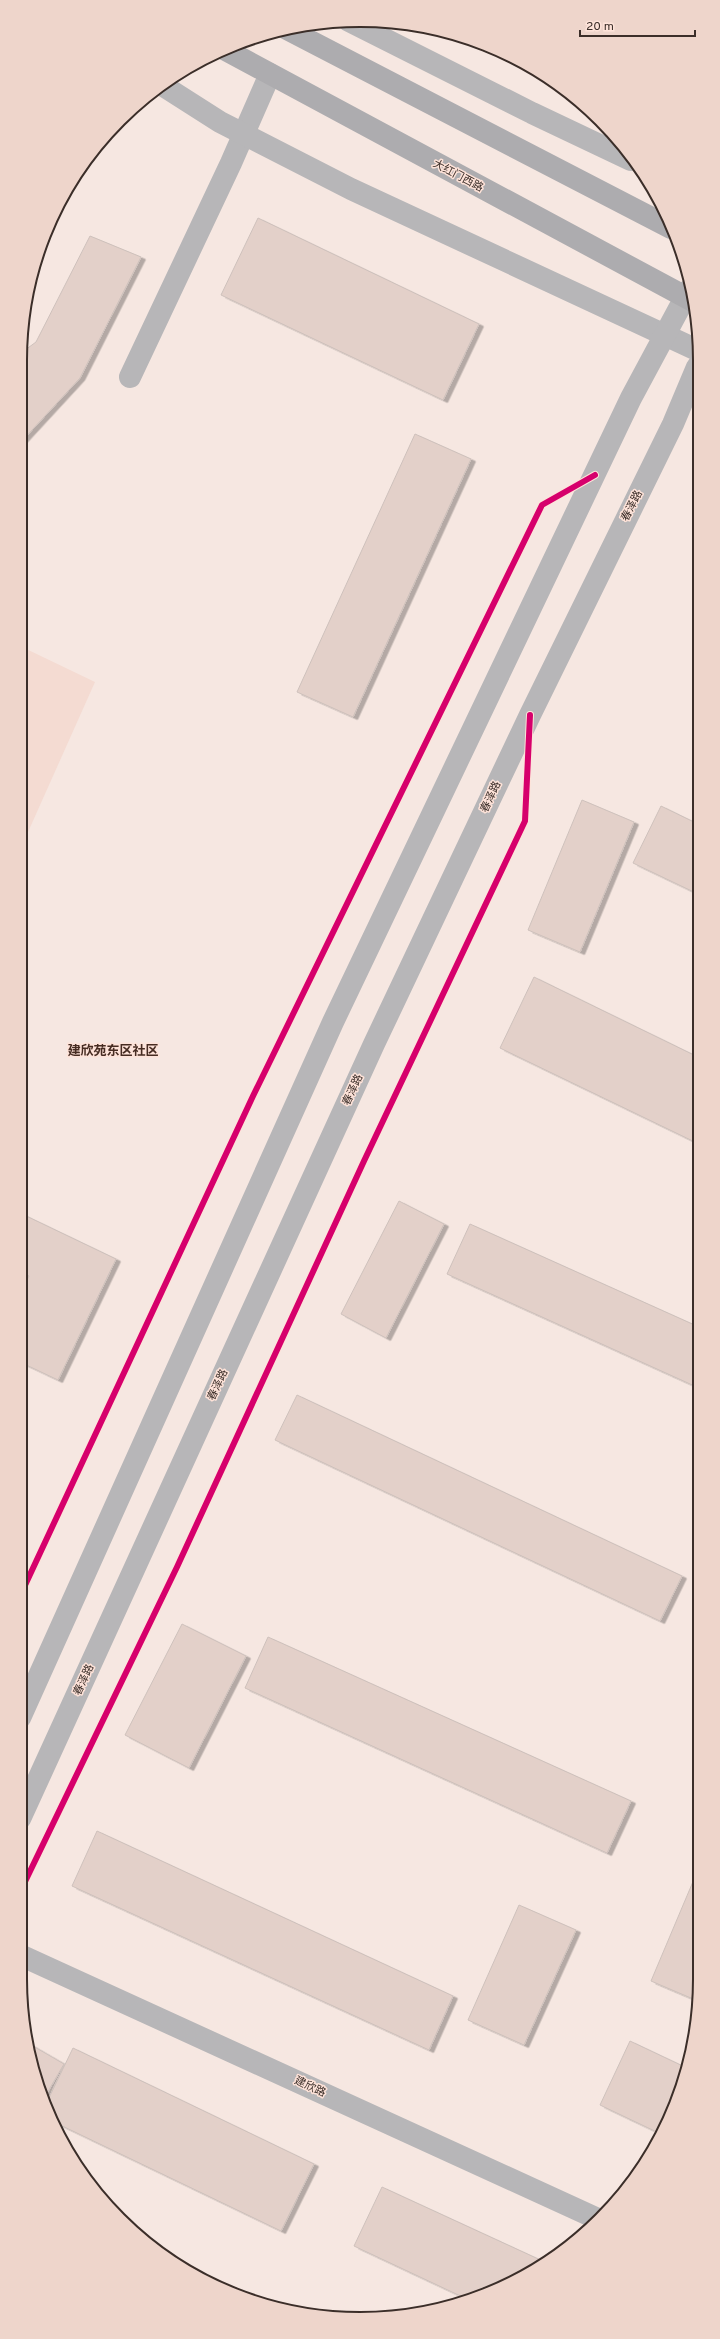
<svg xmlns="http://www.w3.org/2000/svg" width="720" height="2339" viewBox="0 0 720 2339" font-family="Overpass,'Noto Sans SC',sans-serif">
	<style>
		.built { fill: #f4dbd2 }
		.building { fill: #e3d0c9; stroke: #cec1bc; filter: url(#shadow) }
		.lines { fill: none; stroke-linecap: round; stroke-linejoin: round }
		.service { stroke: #b7b6b8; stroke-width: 22 }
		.minor { stroke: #b7b6b8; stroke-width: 22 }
		.tertiary { stroke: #b7b6b8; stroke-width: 22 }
		.secondary { stroke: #adacaf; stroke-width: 22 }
		.cycleway-casing { stroke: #fee3d9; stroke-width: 8 }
		.cycleway { stroke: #d6006c; stroke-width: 6 }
		.labels { text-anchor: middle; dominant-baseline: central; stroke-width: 3; stroke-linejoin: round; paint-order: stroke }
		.street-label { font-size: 11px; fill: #3b2e29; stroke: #fee3d9 }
		.quarter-label { font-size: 13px; font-weight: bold; fill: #462c22; stroke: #fee3d9 }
		.rim { fill: none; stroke: #3b2e29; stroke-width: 2 }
	</style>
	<defs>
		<filter id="shadow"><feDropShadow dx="4.5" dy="2.5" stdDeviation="0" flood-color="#0004"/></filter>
	</defs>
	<rect width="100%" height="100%" fill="#f6e7e1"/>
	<path class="built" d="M20 646 95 682 20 850Z"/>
	<path class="building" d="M258 218 479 324 443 400 221 295Z
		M90 236 141 257 80 378 20 443 21 353 36 342Z
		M415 434 471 459 353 717 297 692Z
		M582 800 634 822 580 952 528 930Z
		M661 806 698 824V894L633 863Z
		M534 977 698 1057 699 1144 500 1048Z
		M399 1201 444 1224 386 1338 341 1314Z
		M20 1213 116 1259 58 1380 20 1362V1294L29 1276 20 1271Z
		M470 1224 699 1327V1388L447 1274Z
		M297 1395 682 1576 660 1621 275 1440Z
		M182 1624 246 1656 189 1768 125 1735Z
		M268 1637 631 1801 607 1853 245 1688Z
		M97 1831 453 1996 429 2050 72 1886Z
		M700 1865V1979L698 2001 651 1981Z
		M519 1905 576 1930 524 2045 468 2020Z
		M630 2041 687 2068 674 2109 661 2134 600 2105Z
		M26 2042 64 2064 43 2100 26 2045Z
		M73 2048 314 2164 281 2231 54 2122 45 2106Z
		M382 2187 547 2263 467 2299 354 2246Z"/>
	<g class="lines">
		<path class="service" d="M130 377 231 163 270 74"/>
		<path class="minor" d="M349 21 532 113 631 160
			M162 85 220 122 351 189 697 350
			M20 1955 600 2220"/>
		<path class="tertiary" d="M20 1718 333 1022 631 398 689 290
			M20 1819 374 1044 530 715 673 424 697 367"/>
		<path class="secondary" d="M287 29 671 228
			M224 49 693 301"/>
		<defs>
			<path id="cycleway" d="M20 1596 253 1096 542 505 595 475
				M20 1892 177 1567 364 1161 525 821 530 715"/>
		</defs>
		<use href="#cycleway" class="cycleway-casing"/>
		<use href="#cycleway" class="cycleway"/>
	</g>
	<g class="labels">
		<g class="street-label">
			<text transform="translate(458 176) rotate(28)">大红门西路</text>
			<text transform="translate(632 506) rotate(-63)">春泽路</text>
			<text transform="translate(491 797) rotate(-65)">春泽路</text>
			<text transform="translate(353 1090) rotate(-65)">春泽路</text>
			<text transform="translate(218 1385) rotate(-65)">春泽路</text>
			<text transform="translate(84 1680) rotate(-65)">春泽路</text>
			<text transform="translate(310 2087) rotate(25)">建欣路</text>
		</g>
		<g class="quarter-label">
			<text x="113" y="1052">建欣苑东区社区</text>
		</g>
	</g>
	<path d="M0 0H720V2339H0ZM360 27H360A333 333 0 0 1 693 360V1979A333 333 0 0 1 360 2312H360A333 333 0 0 1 27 1979V360A333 333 0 0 1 360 27Z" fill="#eed5cb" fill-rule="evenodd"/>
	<path class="rim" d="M360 27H360A333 333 0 0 1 693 360V1979A333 333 0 0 1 360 2312H360A333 333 0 0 1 27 1979V360A333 333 0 0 1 360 27Z"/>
	<path d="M580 30v6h115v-6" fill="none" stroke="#3b2e29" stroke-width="2"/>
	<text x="586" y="30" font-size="12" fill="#3b2e29" stroke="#fee3d9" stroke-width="3" paint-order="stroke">20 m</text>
</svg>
